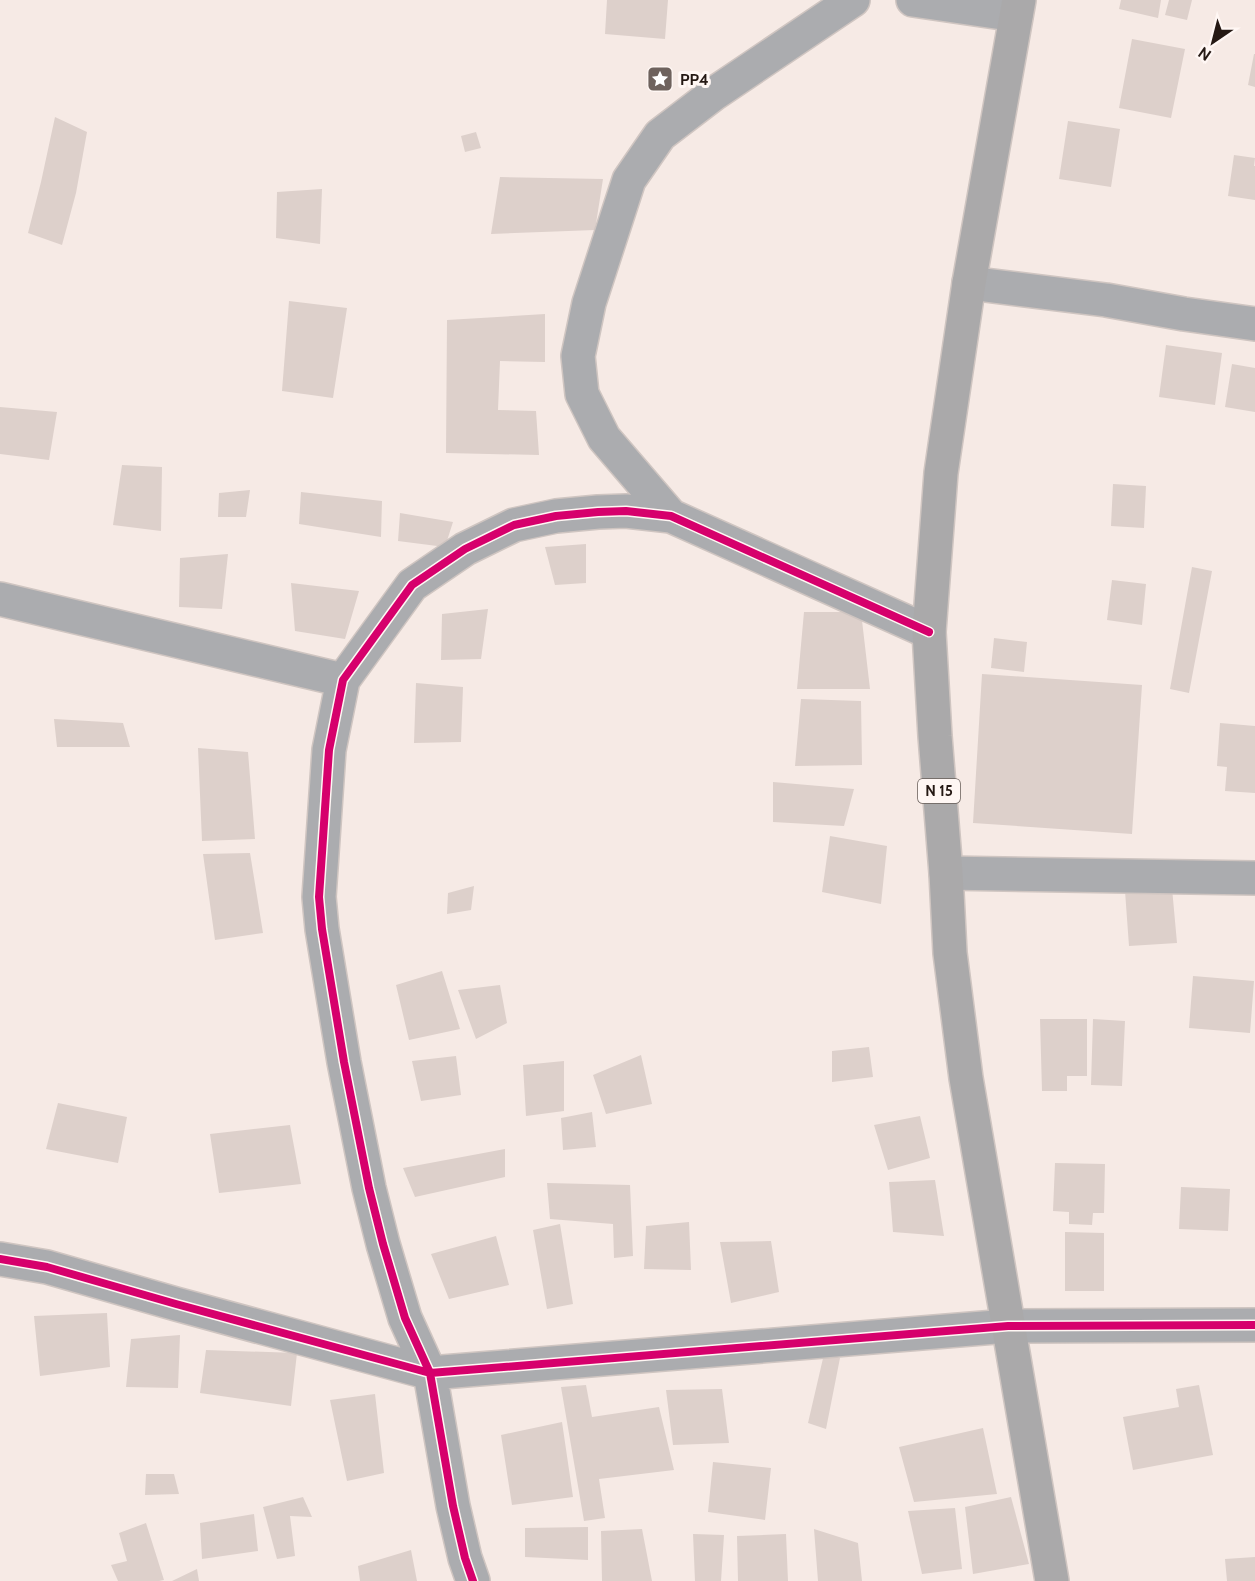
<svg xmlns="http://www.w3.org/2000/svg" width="1255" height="1581" viewBox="0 0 1255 1581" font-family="Cabin,sans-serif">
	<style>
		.building { fill: #ddd0cb }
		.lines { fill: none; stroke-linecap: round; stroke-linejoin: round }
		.minor-casing { stroke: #cfc5c1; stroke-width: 36 }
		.highway-casing { stroke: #cfc5c1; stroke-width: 36 }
		.minor { stroke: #abacaf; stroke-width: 33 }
		.highway { stroke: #aaa9aa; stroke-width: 33 }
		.cycleway-casing { stroke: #fff7f4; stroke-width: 11 }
		.cycleway { stroke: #d6006c; stroke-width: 8 }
		.labels { text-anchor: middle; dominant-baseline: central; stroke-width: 6; stroke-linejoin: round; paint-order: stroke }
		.shield { fill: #fff7f4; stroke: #665c57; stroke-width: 1.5 }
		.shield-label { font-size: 15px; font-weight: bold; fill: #251914 }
		.poi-label { font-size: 16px; font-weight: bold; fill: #251914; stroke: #fff7f4; text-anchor: start }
	</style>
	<rect width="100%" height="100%" fill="#f6eae5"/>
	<path class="building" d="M607 0H668L665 39 605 34Z
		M1121 0H1161L1158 18 1119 9Z
		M1169 0H1192L1187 20 1165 15Z
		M1132 39 1185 49 1171 118 1119 108Z
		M1254 54H1255V87L1248 85Z
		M55 117 87 132 76 193 62 245 28 233 41 182Z
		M1068 121 1120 129 1111 187 1059 179Z
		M476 132 481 148 465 152 461 136Z
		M1234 155 1255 158 1254 166H1255V200L1228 196Z
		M500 177 603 179 595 230 491 234Z
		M322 189 320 244 276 238 277 192Z
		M289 301 347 308 333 398 282 391Z
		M545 314V362L500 361 498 410 536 411 539 455 446 453 447 320Z
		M1166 345 1222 353 1215 405 1159 397Z
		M1232 364 1255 368V412L1225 407Z
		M0 407 57 412 49 460 0 454Z
		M122 465 162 467 161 531 113 525Z
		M1113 484 1146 486 1144 528 1111 526Z
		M250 490 246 517H218L219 493Z
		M301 492 382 501 381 537 299 524Z
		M400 513 453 522 445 547 398 541Z
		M586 544V583L555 585 545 547Z
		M228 554 222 609 179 607 180 558Z
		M1192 567 1212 571 1189 693 1170 689Z
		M1112 580 1146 584 1142 625 1107 620Z
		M291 583 359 591 345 639 295 631Z
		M488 609 481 659 441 660 442 614Z
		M804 612H861L870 689H797Z
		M994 638 1027 642 1024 672 991 668Z
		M982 674 1142 685 1132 834 973 823Z
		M416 683 463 687 461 742 414 743Z
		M801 699 861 701 862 765 795 766Z
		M54 719 123 723 130 747H57Z
		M1220 723 1255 726V793L1225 791 1227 767 1217 766Z
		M198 748 248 752 255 839 202 841Z
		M773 782 854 789 844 826 773 822Z
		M830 836 887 846 881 904 822 892Z
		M250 853 263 933 215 940 203 854Z
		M474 886 471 910 447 914 448 893Z
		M1172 888 1177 943 1129 946 1125 891Z
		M442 971 460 1029 409 1040 396 985Z
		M1193 976 1254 981 1250 1033 1189 1028Z
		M500 985 507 1023 476 1039 458 990Z
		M1040 1019H1087V1076H1067V1091H1042Z
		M1093 1019 1125 1021 1122 1086 1091 1085Z
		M869 1047 873 1077 832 1082V1051Z
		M641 1055 652 1104 606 1114 593 1075Z
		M456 1056 461 1095 421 1101 412 1061Z
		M564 1061V1111L526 1116 523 1065Z
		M58 1103 127 1117 118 1163 46 1149Z
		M592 1112 596 1147 563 1150 561 1118Z
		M920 1116 930 1158 888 1170 874 1125Z
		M290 1125 301 1184 219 1193 210 1134Z
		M505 1149V1177L415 1197 403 1168Z
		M1055 1163 1105 1164 1104 1213H1093L1092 1225 1069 1224V1212L1053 1211Z
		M935 1180 944 1236 893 1232 889 1182Z
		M547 1183 630 1185 633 1256 614 1258 613 1224 550 1219Z
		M1181 1187 1230 1189 1228 1231 1179 1229Z
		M689 1222 691 1270 644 1269 646 1226Z
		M560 1224 573 1304 547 1309 533 1230Z
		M1065 1232 1104 1233V1291H1065Z
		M496 1236 509 1285 449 1299 431 1254Z
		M771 1241 779 1292 731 1303 720 1242Z
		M107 1313 110 1367 40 1376 34 1316Z
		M180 1335 178 1388 126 1387 131 1339Z
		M206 1350 297 1353 291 1406 200 1393Z
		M824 1354 840 1358 826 1429 808 1423Z
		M586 1385 592 1417 659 1407 674 1470 599 1479 605 1518 584 1521 561 1387Z
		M1199 1385 1213 1455 1133 1470 1123 1417 1179 1407 1176 1389Z
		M722 1389 729 1443 673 1445 666 1390Z
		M375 1394 384 1473 347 1481 330 1400Z
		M562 1422 573 1497 512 1505 501 1435Z
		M983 1428 997 1494 914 1502 899 1447Z
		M713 1462 771 1468 765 1520 708 1512Z
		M146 1474H174L179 1494 145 1495Z
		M303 1497 312 1517 290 1516 295 1556 277 1559 263 1507Z
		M1011 1497 1029 1564 973 1574 965 1507Z
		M955 1508 962 1569 922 1574 908 1511Z
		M254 1514 258 1551 202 1559 200 1523Z
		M146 1523 164 1580 159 1581H118L111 1565 127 1561 119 1533Z
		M588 1527V1560L525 1557V1528Z
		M642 1529 652 1581H602L601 1531Z
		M814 1529 858 1543 862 1581H818Z
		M693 1534 724 1535 721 1581H695Z
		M786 1534 788 1581H738L737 1536Z
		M411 1550 417 1581H360L358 1566Z
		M1255 1557V1581H1227L1225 1559Z
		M197 1569 199 1581H172Z"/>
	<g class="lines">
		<defs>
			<path id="minor" d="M913 0 1016 15
				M969 283 1106 300 1184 314 1255 324
				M671 516 604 438 582 394 578 356 589 303 629 180 660 135 715 93 853 0
				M0 599 343 680
				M946 873 1255 878
				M0 1259 47 1267 176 1304 430 1373 1008 1326 1255 1325
				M473 1581 465 1558 453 1506 430 1373 405 1318 383 1244 369 1188 344 1062 322 929 319 897 329 750 343 680 412 585 465 549 514 525 556 516 598 512 626 511 671 516 929 632"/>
			<path id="highway" d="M1019 0 969 283 941 473 929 632 935 736 946 873 950 953 966 1078 1052 1581"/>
		</defs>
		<use href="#minor" class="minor-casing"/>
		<use href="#highway" class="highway-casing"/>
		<use href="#minor" class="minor"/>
		<use href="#highway" class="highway"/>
		<defs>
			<path id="cycleway" d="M0 1259 47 1267 176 1304 430 1373 1008 1326 1255 1325
				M473 1581 465 1558 453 1506 430 1373 405 1318 383 1244 369 1188 344 1062 322 929 319 897 329 750 343 680 412 585 465 549 514 525 556 516 598 512 626 511 671 516 929 632"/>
		</defs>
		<use href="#cycleway" class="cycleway-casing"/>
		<use href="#cycleway" class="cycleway"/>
	</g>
	<defs>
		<symbol id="sight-square" viewBox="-11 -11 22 22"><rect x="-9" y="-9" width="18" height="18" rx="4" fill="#6e625d" stroke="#fff7f4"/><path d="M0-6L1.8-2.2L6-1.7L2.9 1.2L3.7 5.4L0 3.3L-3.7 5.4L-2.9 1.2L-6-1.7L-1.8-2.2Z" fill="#fff"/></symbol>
	</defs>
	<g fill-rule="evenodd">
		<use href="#sight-square" x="645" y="64" width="30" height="30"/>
	</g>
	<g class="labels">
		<rect class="shield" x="918" y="779" width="42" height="24" rx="4.5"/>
		<g class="shield-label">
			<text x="939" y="791">N 15</text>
		</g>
		<g class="poi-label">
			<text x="680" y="79">PP4</text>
		</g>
	</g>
	<g transform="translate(1213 42) rotate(215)" stroke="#fff7f4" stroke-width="4.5" paint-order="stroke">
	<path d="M0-4.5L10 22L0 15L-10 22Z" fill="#251914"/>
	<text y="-9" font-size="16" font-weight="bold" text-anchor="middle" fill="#251914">N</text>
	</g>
</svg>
